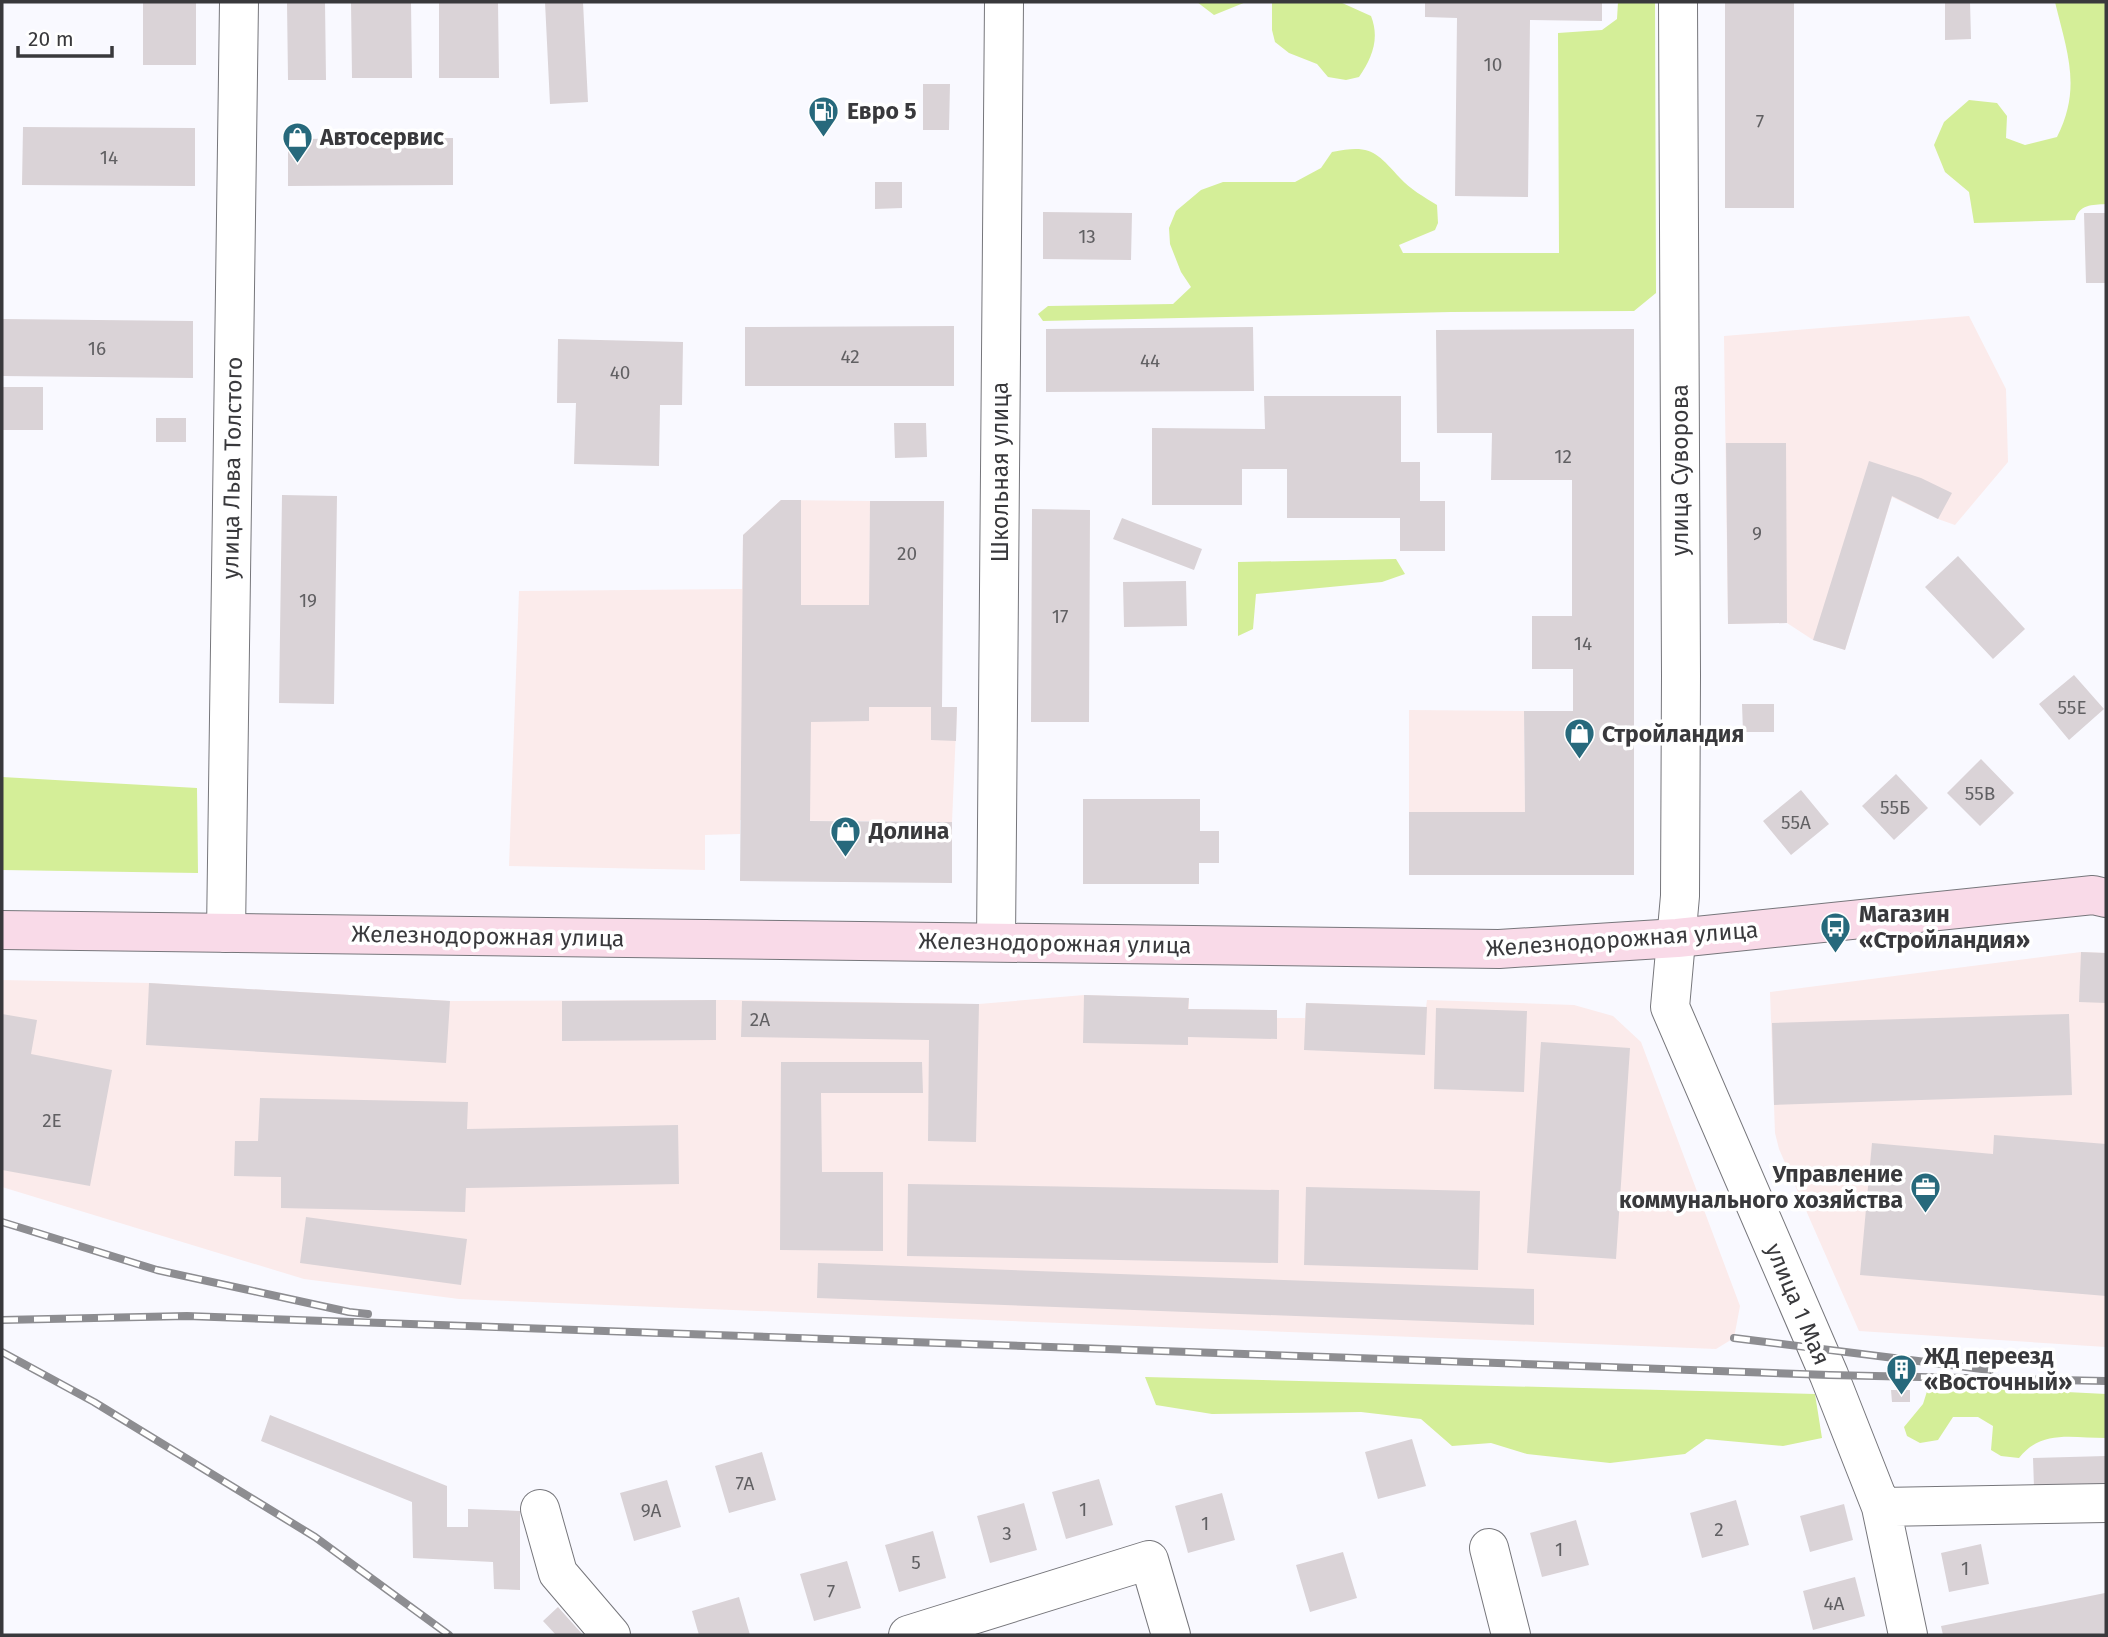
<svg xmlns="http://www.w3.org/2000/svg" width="2108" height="1637" viewBox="0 0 2108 1637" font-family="'Fira Sans',sans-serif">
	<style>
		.industrial { fill: #fbebeb }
		.green { fill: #d4ee98 }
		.building { fill: #dad3d7 }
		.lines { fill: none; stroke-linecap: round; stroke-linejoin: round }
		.street-casing { stroke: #76767b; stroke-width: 40 }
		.secondary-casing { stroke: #76767b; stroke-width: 40 }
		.street { stroke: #fff; stroke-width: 38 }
		.secondary { stroke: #f9dae8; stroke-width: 38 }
		.rail-casing { stroke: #8d8d91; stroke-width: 8 }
		.rail { stroke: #fff; stroke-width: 5; stroke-dasharray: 16; stroke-linecap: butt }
		.labels { text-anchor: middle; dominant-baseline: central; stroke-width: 7; stroke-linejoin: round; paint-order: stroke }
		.number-label { font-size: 19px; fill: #616063 }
		.poi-label { font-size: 23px; font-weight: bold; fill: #39393c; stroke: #fff; text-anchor: start }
		.street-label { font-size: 23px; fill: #39393c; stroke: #fff }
	</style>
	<rect width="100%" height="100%" fill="#f9f9ff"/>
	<path class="industrial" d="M1969 316 2006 389 2008 462 1955 525 1938 519 1892 497 1845 650 1813 640 1787 623 1728 624 1724 336Z
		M781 500 870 501 869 707H957L952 822 740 820V834L705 835V870L509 866 519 591 742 589 743 535Z
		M1409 710 1524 711 1525 812H1409Z
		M2081 952 2106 953V1347L1859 1331 1779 1149 1775 1133 1770 992Z
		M2 980 149 983 450 1001 729 1000 979 1004 1084 995 1189 998V1009L1277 1010V1018H1305L1306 1003 1426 1007 1427 1000 1574 1005 1613 1016 1641 1042 1740 1306 1734 1338 1716 1349 459 1299 304 1279 2 1187Z"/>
	<path class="green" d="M1197 2H1246L1214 15Z
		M1272 2H1340L1371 16C1380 39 1372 58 1359 77L1346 80 1328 77 1317 64 1289 53 1275 42 1272 30Z
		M1618 2H1655L1656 293 1634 311 1451 312 1043 321 1038 314 1048 306 1173 304 1191 287 1181 272 1170 244 1169 228 1176 211 1201 190 1223 182H1295L1321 168 1332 152C1371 144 1376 152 1400 178 1410 189 1424 197 1437 205L1438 223 1435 230 1399 245 1403 253H1559L1558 33 1602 30 1617 19Z
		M2055 2H2106V204C2092 205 2079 204 2075 220L1974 223 1969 192 1945 172 1934 145 1944 122 1969 100 1997 103 2007 116 2006 138 2025 145 2057 137C2082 88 2067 52 2055 2Z
		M1396 559 1405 574 1382 582 1256 594 1253 629 1238 636V562Z
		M2 777 197 788 198 873 2 870Z
		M1145 1377 1815 1394 1822 1438 1783 1446 1706 1439 1685 1454 1610 1463 1527 1454 1491 1443 1452 1446 1421 1419 1361 1412 1212 1414 1156 1405Z
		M1929 1385 2106 1394V1438C2072 1438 2042 1429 2019 1458L2001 1456 1991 1450 1993 1426 1978 1417H1953L1938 1440 1920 1443 1907 1436 1904 1427 1923 1404Z"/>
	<path class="building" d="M143 2H196V65H143Z
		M287 2H325L326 80H288Z
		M351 2H411L412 78H352Z
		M439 2H498L499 78H439Z
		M545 2H583L588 102 550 104Z
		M1425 2H1602V21L1530 20 1528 197 1455 196 1457 18 1425 17Z
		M1725 2H1794V208H1725Z
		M1945 2H1970L1971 39 1945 40Z
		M923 84H950L949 130H923Z
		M23 127 195 128V186L22 185Z
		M453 138V185L288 186V139Z
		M875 182H902V208L875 209Z
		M1043 212 1132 213 1131 260 1043 259Z
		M2084 213H2106V283H2086Z
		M2 319 193 321V378L2 376Z
		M954 326V386H745V327Z
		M1253 327 1254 391 1046 392V329Z
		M1634 329V875H1409V812H1525L1524 711H1573V669H1532V616H1572V480H1491L1492 433H1437L1436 330Z
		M558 339 683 342 682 405H660L659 466 574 464 576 403H557Z
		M2 387H43V430H2Z
		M1264 396H1401V462H1420V501H1445V551H1400V518H1287V469H1242V505H1152V428L1265 429Z
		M156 418H186V442H156Z
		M894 423H926L927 457 895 458Z
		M1726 443H1786L1787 623 1728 624Z
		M1869 461 1921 478 1952 493 1938 519 1892 496 1845 650 1813 640Z
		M282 495 337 496 334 704 279 703Z
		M781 500H801V605H869L870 501H944L942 707H957L956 741 931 740V707H869V721L811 722 810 821 952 822V883L740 881 743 535Z
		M1032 509 1090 510 1089 722H1031Z
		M1122 518 1202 549 1194 570 1113 539Z
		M1958 556 2025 629 1993 659 1925 587Z
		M1186 581 1187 626 1124 627 1123 582Z
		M2074 675 2104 709 2069 740 2039 704Z
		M1742 704H1774V732H1743Z
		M1981 759 2014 793 1980 826 1947 793Z
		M1896 774 1928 808 1894 840 1862 806Z
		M1801 790 1829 824 1791 855 1763 821Z
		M1083 799H1200V831H1219V863H1199V884H1083Z
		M2081 952 2106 953V1003L2079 1002Z
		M149 983 450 1001 446 1063 146 1045Z
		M1084 995 1189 998 1188 1009 1277 1010V1039L1188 1037V1045L1083 1043Z
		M716 1000V1040L562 1041V1001Z
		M742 1001 979 1004 976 1142 928 1141 929 1040 741 1037Z
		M1306 1003 1427 1007 1425 1055 1304 1050Z
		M1436 1008 1527 1011 1524 1092 1434 1089Z
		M2 1014 37 1020 31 1054 112 1070 90 1186 2 1170Z
		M2069 1014 2072 1095 1774 1105 1772 1023Z
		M1541 1042 1630 1048 1616 1259 1527 1253Z
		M781 1062H922L923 1093H821L822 1172H883V1251L780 1250Z
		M260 1098 468 1102 467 1129 678 1125 679 1184 466 1188 465 1212 281 1208V1177L234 1176 235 1141H258Z
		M1994 1135 2106 1144V1296L1860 1275 1872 1143 1993 1154Z
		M908 1184 1279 1190 1278 1263 907 1256Z
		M1306 1187 1480 1191 1478 1270 1304 1265Z
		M306 1217 467 1239 461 1285 300 1263Z
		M818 1263 1534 1289V1325L817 1298Z
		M1891 1390H1910V1402H1892Z
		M270 1415 447 1486V1527H468V1509L520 1511V1590L494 1589 493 1562 413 1558 412 1502 261 1441Z
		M1412 1439 1426 1486 1378 1499 1365 1452Z
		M762 1452 776 1500 729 1513 715 1466Z
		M2106 1456V1486L2034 1488 2033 1458Z
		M1099 1479 1113 1525 1066 1539 1052 1492Z
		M667 1480 681 1527 634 1541 620 1493Z
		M1222 1493 1235 1540 1188 1553 1175 1506Z
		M1736 1500 1749 1545 1702 1558 1690 1513Z
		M1024 1503 1037 1550 990 1563 977 1516Z
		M1844 1504 1853 1540 1810 1552 1800 1516Z
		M1576 1520 1589 1565 1542 1577 1530 1533Z
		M933 1531 946 1578 899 1592 885 1545Z
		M1981 1544 1989 1584 1949 1592 1941 1553Z
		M1343 1552 1357 1598 1310 1612 1296 1565Z
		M847 1561 861 1608 814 1621 800 1574Z
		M1855 1577 1865 1616 1813 1630 1803 1591Z
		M2105 1593 2106 1633 2092 1635H1943L1941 1626Z
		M739 1597 750 1635H699L692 1611Z
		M558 1607 583 1635H556L543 1621Z"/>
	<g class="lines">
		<defs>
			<path id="street" d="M1678 2 1681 675 1680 896 1670 1007 1829 1375 1881 1507 1908 1635
				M226 933 239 2
				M996 942 1004 2
				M1881 1507 2106 1503
				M540 1509 558 1573 611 1635
				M1489 1548 1511 1635
				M908 1635 1149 1560 1171 1635"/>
			<path id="secondary" d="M2 930 1499 949 1677 938 2093 895 2106 898"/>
		</defs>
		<use href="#street" class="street-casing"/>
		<use href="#secondary" class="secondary-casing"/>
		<use href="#street" class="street"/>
		<use href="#secondary" class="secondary"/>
		<defs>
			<path id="rail" d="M2 1222 157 1270 349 1312 368 1314
				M2 1320 187 1316 1829 1375 2106 1381
				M1734 1338 1990 1370
				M2 1352 94 1402 315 1537 449 1635"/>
		</defs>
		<use href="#rail" class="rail-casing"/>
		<use href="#rail" class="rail"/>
	</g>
	<defs>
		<symbol id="fuel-pin" viewBox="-11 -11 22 30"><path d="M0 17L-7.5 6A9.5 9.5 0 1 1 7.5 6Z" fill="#27697c" stroke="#fff"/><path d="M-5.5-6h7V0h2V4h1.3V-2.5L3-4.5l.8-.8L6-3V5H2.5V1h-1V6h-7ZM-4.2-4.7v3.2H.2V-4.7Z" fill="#fff"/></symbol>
		<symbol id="shop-pin" viewBox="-11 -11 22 30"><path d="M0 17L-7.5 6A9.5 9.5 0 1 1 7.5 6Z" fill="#27697c" stroke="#fff"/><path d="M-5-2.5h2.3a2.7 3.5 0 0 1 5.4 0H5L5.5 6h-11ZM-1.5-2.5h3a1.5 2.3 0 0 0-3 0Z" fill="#fff"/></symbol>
		<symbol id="bus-pin" viewBox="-11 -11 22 30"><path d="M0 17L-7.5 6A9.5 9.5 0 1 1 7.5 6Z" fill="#27697c" stroke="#fff"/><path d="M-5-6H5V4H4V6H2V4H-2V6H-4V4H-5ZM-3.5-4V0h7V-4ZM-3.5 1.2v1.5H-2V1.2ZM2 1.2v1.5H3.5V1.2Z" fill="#fff"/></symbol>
		<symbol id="office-pin" viewBox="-11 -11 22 30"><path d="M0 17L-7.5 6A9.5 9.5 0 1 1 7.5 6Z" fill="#27697c" stroke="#fff"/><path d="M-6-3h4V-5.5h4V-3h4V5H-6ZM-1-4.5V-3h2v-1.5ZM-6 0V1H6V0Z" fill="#fff"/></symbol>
		<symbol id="building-pin" viewBox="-11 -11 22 30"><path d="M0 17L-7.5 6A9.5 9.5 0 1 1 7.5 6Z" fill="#27697c" stroke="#fff"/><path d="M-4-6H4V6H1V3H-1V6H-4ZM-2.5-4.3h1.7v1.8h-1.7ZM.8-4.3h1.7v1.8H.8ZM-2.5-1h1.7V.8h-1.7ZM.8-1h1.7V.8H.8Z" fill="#fff"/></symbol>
	</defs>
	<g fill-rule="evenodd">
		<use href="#fuel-pin" x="806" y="94" width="35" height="47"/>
		<use href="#shop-pin" x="280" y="120" width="35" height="47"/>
		<use href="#shop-pin" x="1562" y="716" width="35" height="47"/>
		<use href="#shop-pin" x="828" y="814" width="35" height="47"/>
		<use href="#bus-pin" x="1818" y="910" width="35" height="47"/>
		<use href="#office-pin" x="1908" y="1170" width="35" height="47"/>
		<use href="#building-pin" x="1884" y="1352" width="35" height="47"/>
	</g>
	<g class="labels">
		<g class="number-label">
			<text x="1493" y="64">10</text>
			<text x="1760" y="121">7</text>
			<text x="109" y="157">14</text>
			<text x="1087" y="236">13</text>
			<text x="97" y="348">16</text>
			<text x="850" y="356">42</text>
			<text x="1150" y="360">44</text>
			<text x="620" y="372">40</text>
			<text x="1563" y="456">12</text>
			<text x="1757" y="533">9</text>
			<text x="907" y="553">20</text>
			<text x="308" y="600">19</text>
			<text x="1060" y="616">17</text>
			<text x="1583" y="643">14</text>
			<text x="2072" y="707">55Е</text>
			<text x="1980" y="793">55В</text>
			<text x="1895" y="807">55Б</text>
			<text x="1796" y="822">55А</text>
			<text x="760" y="1019">2А</text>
			<text x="52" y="1120">2Е</text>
			<text x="745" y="1483">7А</text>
			<text x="1083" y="1509">1</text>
			<text x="651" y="1510">9А</text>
			<text x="1205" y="1523">1</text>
			<text x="1719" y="1529">2</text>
			<text x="1007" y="1533">3</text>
			<text x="1559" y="1549">1</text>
			<text x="916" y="1562">5</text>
			<text x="1965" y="1568">1</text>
			<text x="831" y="1591">7</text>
			<text x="1834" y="1603">4А</text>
		</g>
		<g class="poi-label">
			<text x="847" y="111">Евро 5</text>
			<text x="320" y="137">Автосервис</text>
			<text x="1602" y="734">Стройландия</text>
			<text x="869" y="831">Долина</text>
			<text x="1859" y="914">Магазин<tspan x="1859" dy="26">«Стройландия»</tspan></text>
			<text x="1903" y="1174" text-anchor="end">Управление<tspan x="1903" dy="26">коммунального хозяйства</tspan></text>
			<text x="1924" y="1356">ЖД переезд<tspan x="1924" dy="26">«Восточный»</tspan></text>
		</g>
		<g class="street-label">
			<text transform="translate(232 468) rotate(-89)">улица Льва Толстого</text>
			<text transform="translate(1680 470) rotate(-90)">улица Суворова</text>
			<text transform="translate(1000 472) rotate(-90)">Школьная улица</text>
			<text transform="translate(488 936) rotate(1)">Железнодорожная улица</text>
			<text transform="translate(1622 939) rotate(-4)">Железнодорожная улица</text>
			<text transform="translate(1055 943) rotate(1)">Железнодорожная улица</text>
			<text transform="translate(1798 1304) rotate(67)">улица 1 Мая</text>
		</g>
	</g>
	<rect width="2108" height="1637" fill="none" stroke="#39393c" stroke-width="7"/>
	<path d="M18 46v10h94v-10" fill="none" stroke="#39393c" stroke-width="3.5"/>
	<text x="28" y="46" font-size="21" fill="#39393c" stroke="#ffffff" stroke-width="5" paint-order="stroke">20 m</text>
</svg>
